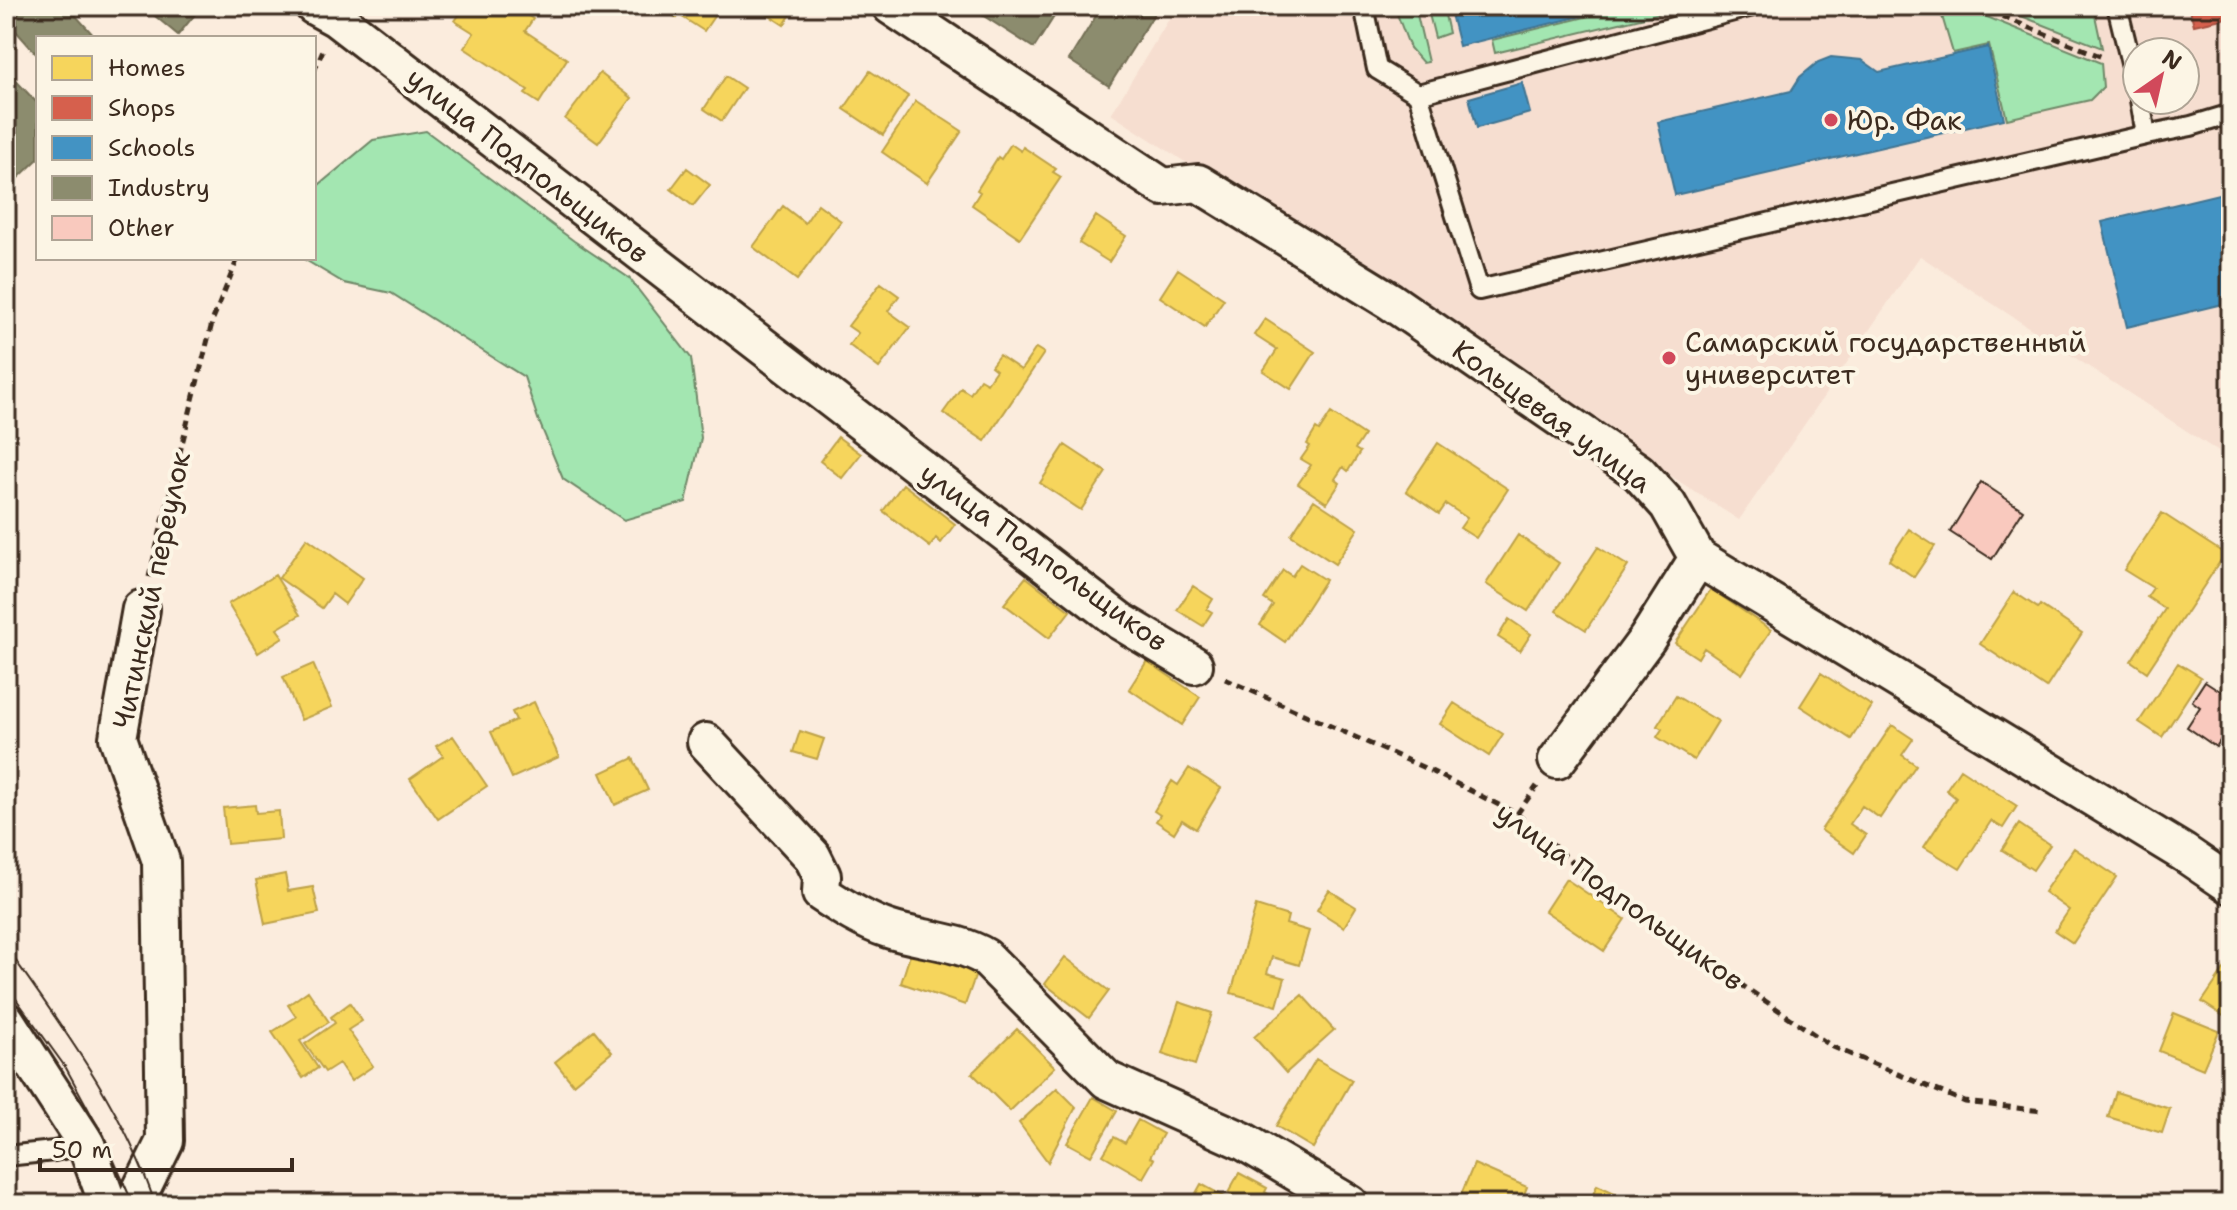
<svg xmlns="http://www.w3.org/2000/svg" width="2237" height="1210" viewBox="0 0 2237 1210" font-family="'Shantell Sans',sans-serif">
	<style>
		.built { fill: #f6ded0; fill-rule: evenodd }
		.green { fill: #a3e6b1; stroke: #6f8868; stroke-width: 2 }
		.homes { fill: #f6d55c; stroke: #bea249; stroke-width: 2 }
		.shops { fill: #d6604d; stroke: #a8503f; stroke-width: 2 }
		.schools { fill: #4393c3; stroke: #417492; stroke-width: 2 }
		.industry { fill: #8c8c6e; stroke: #746f56; stroke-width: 2 }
		.building { fill: #f9c9be; stroke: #3b2a1e; stroke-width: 2 }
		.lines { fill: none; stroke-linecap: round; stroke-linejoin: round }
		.service-casing { stroke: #3b2a1e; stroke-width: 24 }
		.minor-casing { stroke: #3b2a1e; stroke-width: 42 }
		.path { stroke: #3b2a1e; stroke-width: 5; stroke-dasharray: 8 6; stroke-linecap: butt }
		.service { stroke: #fcf5e5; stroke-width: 18 }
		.minor { stroke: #fcf5e5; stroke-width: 36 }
		.tram { stroke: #3b2a1e; stroke-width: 2 }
		.poi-dot { fill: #d1495b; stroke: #fcf5e5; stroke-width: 3 }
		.labels { text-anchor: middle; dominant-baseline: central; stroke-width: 8; stroke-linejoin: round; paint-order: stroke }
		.poi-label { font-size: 28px; fill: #3b2a1e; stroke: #fcf5e5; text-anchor: start }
		.street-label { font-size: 28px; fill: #3b2a1e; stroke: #fcf5e5 }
	</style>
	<rect width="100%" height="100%" fill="#fbecdd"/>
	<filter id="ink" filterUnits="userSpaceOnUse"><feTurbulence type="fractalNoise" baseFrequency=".0125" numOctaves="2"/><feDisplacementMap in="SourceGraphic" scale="16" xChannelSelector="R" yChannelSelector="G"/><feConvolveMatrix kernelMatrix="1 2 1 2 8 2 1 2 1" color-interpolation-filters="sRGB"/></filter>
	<g filter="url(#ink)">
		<path class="built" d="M1177 6H2231V460L1920 256 1739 520 1111 114ZM2137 52H2185V100H2137Z"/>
		<path class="green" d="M1394 6H1415L1428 62 1423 63 1410 48Z
			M1427 6H1443L1449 33 1435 38Z
			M1630 6H1690L1495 53 1492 40Z
			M1939 6H1960L2101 63 2103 87 2090 100 2007 119 1989 45 1953 53Z
			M1996 6H2093L2102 48Z
			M426 131 574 241 629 278 691 358 701 438 686 502 624 520 563 479 538 419 524 377 391 293 344 283 302 258H314V189L373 140Z"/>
		<path class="homes" d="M465 6H513L533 19 525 31 567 59 539 103 525 94 528 90 464 48 474 33 455 21Z
			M659 6H721L704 31 679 15 677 18Z
			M769 6H796L784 25 765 13Z
			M870 71 908 96 883 135 844 109Z
			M600 73 632 98 598 143 565 119Z
			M726 76 744 88 722 121 704 109Z
			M916 101 962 131 927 183 882 152Z
			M1011 144 1021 151 1023 147 1056 169 1053 172 1061 177 1020 238 972 205 980 192 977 190 998 157 1001 159Z
			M687 168 710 185 693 206 671 189Z
			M818 204 841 221 797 280 753 247 783 206 805 223Z
			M1096 216 1126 236 1109 262 1079 243Z
			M1178 269 1224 299 1205 327 1160 297Z
			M881 283 899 296 888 311 910 327 879 368 849 345 858 333 848 326Z
			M1265 319 1315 352 1291 389 1263 371 1277 350 1254 335Z
			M1036 348 1044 353 985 441 943 413 961 388 970 394 980 379 987 383 996 370 991 366 999 355 1021 370Z
			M1331 413 1364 435 1355 449 1360 452 1348 471 1343 467 1335 479 1340 483 1327 503 1298 484 1311 465 1301 459 1310 446 1307 444 1316 429 1319 431Z
			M838 437 861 454 842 478 820 461Z
			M1438 443 1508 489 1476 538 1460 528 1467 518 1446 504 1439 514 1406 491Z
			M1065 445 1106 472 1081 510 1040 483Z
			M903 484 955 524 941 543 936 538 930 547 883 511Z
			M1314 500 1358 529 1335 564 1291 535Z
			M2162 513 2225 554 2147 672 2131 661 2165 609 2147 597 2153 588 2124 570Z
			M1909 529 1935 546 1914 577 1889 560Z
			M1518 535 1559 563 1528 611 1486 584Z
			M307 538 363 578 345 604 332 594 322 608 279 578Z
			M1598 547 1628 566 1586 630 1556 611Z
			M1300 564 1325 580 1285 642 1260 625 1273 605 1264 599 1283 570 1292 576Z
			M275 575 300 615 277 629 283 637 258 653 228 604Z
			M1026 577 1070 611 1049 638 1004 604Z
			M1193 586 1213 599 1207 609 1212 612 1203 626 1177 610Z
			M1711 589 1771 630 1742 674 1704 648 1698 658 1675 643Z
			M2014 592 2038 608 2040 605 2082 633 2046 688 1980 644Z
			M1509 619 1531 634 1520 651 1498 637Z
			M1147 661 1200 697 1182 725 1129 689Z
			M2178 663 2201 677 2162 737 2139 722Z
			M313 664 332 707 301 720 283 677Z
			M1821 673 1872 706 1851 739 1800 706Z
			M2231 673V694L2221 688Z
			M1676 696 1718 721 1694 760 1657 737 1662 729 1657 726Z
			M534 702 559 757 512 778 491 732 516 720 512 712Z
			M1454 703 1503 734 1489 756 1440 724Z
			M1892 725 1913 739 1902 755 1916 765 1880 818 1862 806 1850 824 1866 835 1854 853 1821 830Z
			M800 731 824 739 817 759 793 752Z
			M453 736 487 786 438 819 410 779 443 756 436 746Z
			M633 758 648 790 615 805 601 773Z
			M1189 768 1221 788 1196 829 1182 820 1174 833 1156 821 1160 815 1154 811 1172 781 1178 785Z
			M1960 769 2017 806 2003 828 1991 821 1960 869 1924 847 1956 798 1946 790Z
			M255 805 256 813 279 811 281 839 227 844 223 808Z
			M2019 824 2050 845 2033 870 2002 850Z
			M2074 848 2117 877 2073 943 2055 931 2069 910 2044 892Z
			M285 874 288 891 313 887 319 913 265 924 256 880Z
			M1566 879 1625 919 1604 951 1545 911Z
			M1329 890 1356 907 1344 927 1317 910Z
			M1256 906 1288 916 1286 924 1309 931 1299 965 1272 957 1267 973 1285 978 1277 1006 1231 993Z
			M912 949 977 971 965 1005 901 983Z
			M1065 957 1109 991 1089 1018 1045 984Z
			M2231 959V1021L2202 1002Z
			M308 991 329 1022 300 1041 318 1068 303 1078 272 1032 296 1017 288 1005Z
			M1302 995 1334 1030 1286 1073 1254 1037Z
			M1179 1002 1212 1013 1195 1065 1162 1054Z
			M350 1003 362 1021 348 1030 373 1066 351 1081 339 1063 325 1072 305 1044 335 1023 331 1017Z
			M2174 1013 2219 1031 2203 1069 2159 1051Z
			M1017 1029 1055 1067 1010 1111 972 1073Z
			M594 1030 612 1052 573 1084 555 1062Z
			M1316 1059 1352 1080 1313 1148 1276 1126Z
			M1057 1088 1076 1107 1048 1162 1019 1123Z
			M2116 1092 2170 1109 2162 1133 2108 1117Z
			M1093 1097 1117 1111 1091 1156 1067 1143Z
			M1138 1120 1163 1134 1150 1157 1154 1159 1143 1178 1103 1155 1114 1137 1125 1143Z
			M1474 1164 1527 1187 1520 1204H1476L1460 1197Z
			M1239 1173 1267 1188 1265 1192 1285 1204H1250L1228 1193Z
			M1201 1184 1236 1203V1204H1190Z
			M1597 1185 1617 1194 1612 1204H1589Z"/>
		<path class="shops" d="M2189 6H2231V17L2194 25Z"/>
		<path class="schools" d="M1449 6H1622L1459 46Z
			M1988 47 2004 119 1675 195 1658 122 1791 91 1800 77 1818 62 1831 57 1862 60 1879 72Z
			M1522 83 1530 113 1477 128 1469 98Z
			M2231 191V302L2127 327 2102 222Z"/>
		<path class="industry" d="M26 6H67L96 38H38V56L8 22Z
			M143 6H200L201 7 178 35Z
			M968 6H1040L1055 15 1034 48Z
			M1102 6H1159L1109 86 1069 60Z
			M6 70 38 104V159L17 179 6 167Z"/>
		<path class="building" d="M1981 482 2023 510 1992 559 1950 532Z
			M2205 681 2231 698V710L2224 721 2230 725 2216 747 2187 727 2200 707 2192 701Z"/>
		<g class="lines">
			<defs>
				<path id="service" d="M1364 6 1377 69 1418 94 1479 290 2146 135
					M2117 6 2137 88
					M1418 94 1753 6
					M2140 100 2146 135 2191 126 2231 114
					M6 1156 54 1151 86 1144"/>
				<path id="minor" d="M314 6 336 18 1120 621 1194 665
					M891 6 1163 187 1198 183 1390 301 1638 472 1668 505 1698 558 2184 853 2231 885
					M706 742 812 856 822 876 821 893C842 907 864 921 888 929 920 940 956 940 985 957L1107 1080 1243 1141 1350 1204
					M1557 760 1647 639 1698 558
					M6 1021 86 1144 108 1204
					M134 1204 165 1141 161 861 118 738 141 609"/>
			</defs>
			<use href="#service" class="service-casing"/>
			<use href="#minor" class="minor-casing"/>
			<path class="path" d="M1976 6 2105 58
				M314 71 323 50
				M149 577 213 319 238 258
				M1225 679 1427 769 1517 814 1615 899 1833 1047 1965 1102 2042 1111
				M1517 814 1537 786"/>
			<use href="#service" class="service"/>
			<use href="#minor" class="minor"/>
			<path class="tram" d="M6 947C63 1028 124 1109 155 1204
				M6 985 66 1068 104 1138 133 1204"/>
		</g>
	</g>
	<g class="poi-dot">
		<circle cx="1831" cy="120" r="8"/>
		<circle cx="1669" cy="358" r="8"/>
	</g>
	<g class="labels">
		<g class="poi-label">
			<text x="1847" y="120">Юр. Фак</text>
			<text x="1685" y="342">Самарский государственный<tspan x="1685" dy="32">университет</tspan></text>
		</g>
		<g class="street-label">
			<text transform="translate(528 165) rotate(38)">улица Подпольщиков</text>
			<text transform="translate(1552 416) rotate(36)">Кольцевая улица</text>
			<text transform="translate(1044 557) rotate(36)">улица Подпольщиков</text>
			<text transform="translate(151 590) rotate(-78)">Читинский переулок</text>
			<text transform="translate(1620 896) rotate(36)">улица Подпольщиков</text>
		</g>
	</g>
	<rect width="2237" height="1210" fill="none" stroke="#fcf5e5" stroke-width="32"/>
	<rect x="16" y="16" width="2205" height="1178" fill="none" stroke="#3b2a1e" stroke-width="3" filter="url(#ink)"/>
	<rect x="36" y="36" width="280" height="224" fill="#fcf5e5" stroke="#afa495" stroke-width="2"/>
	<rect x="52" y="56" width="40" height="24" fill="#f6d55c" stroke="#afa495" stroke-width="2"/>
	<text x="108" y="76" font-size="24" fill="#3b2a1e">Homes</text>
	<rect x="52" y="96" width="40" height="24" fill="#d6604d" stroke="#afa495" stroke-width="2"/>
	<text x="108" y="116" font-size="24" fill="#3b2a1e">Shops</text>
	<rect x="52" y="136" width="40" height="24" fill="#4393c3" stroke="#afa495" stroke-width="2"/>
	<text x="108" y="156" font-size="24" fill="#3b2a1e">Schools</text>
	<rect x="52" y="176" width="40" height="24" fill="#8c8c6e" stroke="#afa495" stroke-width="2"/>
	<text x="108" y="196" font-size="24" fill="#3b2a1e">Industry</text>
	<rect x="52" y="216" width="40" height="24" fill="#f9c9be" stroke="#afa495" stroke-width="2"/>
	<text x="108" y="236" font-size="24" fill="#3b2a1e">Other</text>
	<g transform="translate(2161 76) rotate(34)"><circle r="38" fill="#fcf5e5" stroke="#afa495" stroke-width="2"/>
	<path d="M0-6L14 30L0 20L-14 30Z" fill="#d1495b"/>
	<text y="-12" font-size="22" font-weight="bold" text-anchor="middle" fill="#3b2a1e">N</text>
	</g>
	<path d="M40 1158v12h252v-12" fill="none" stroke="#3b2a1e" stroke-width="4"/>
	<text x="52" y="1158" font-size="24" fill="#3b2a1e" stroke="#fcf5e5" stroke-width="6" paint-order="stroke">50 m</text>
</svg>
